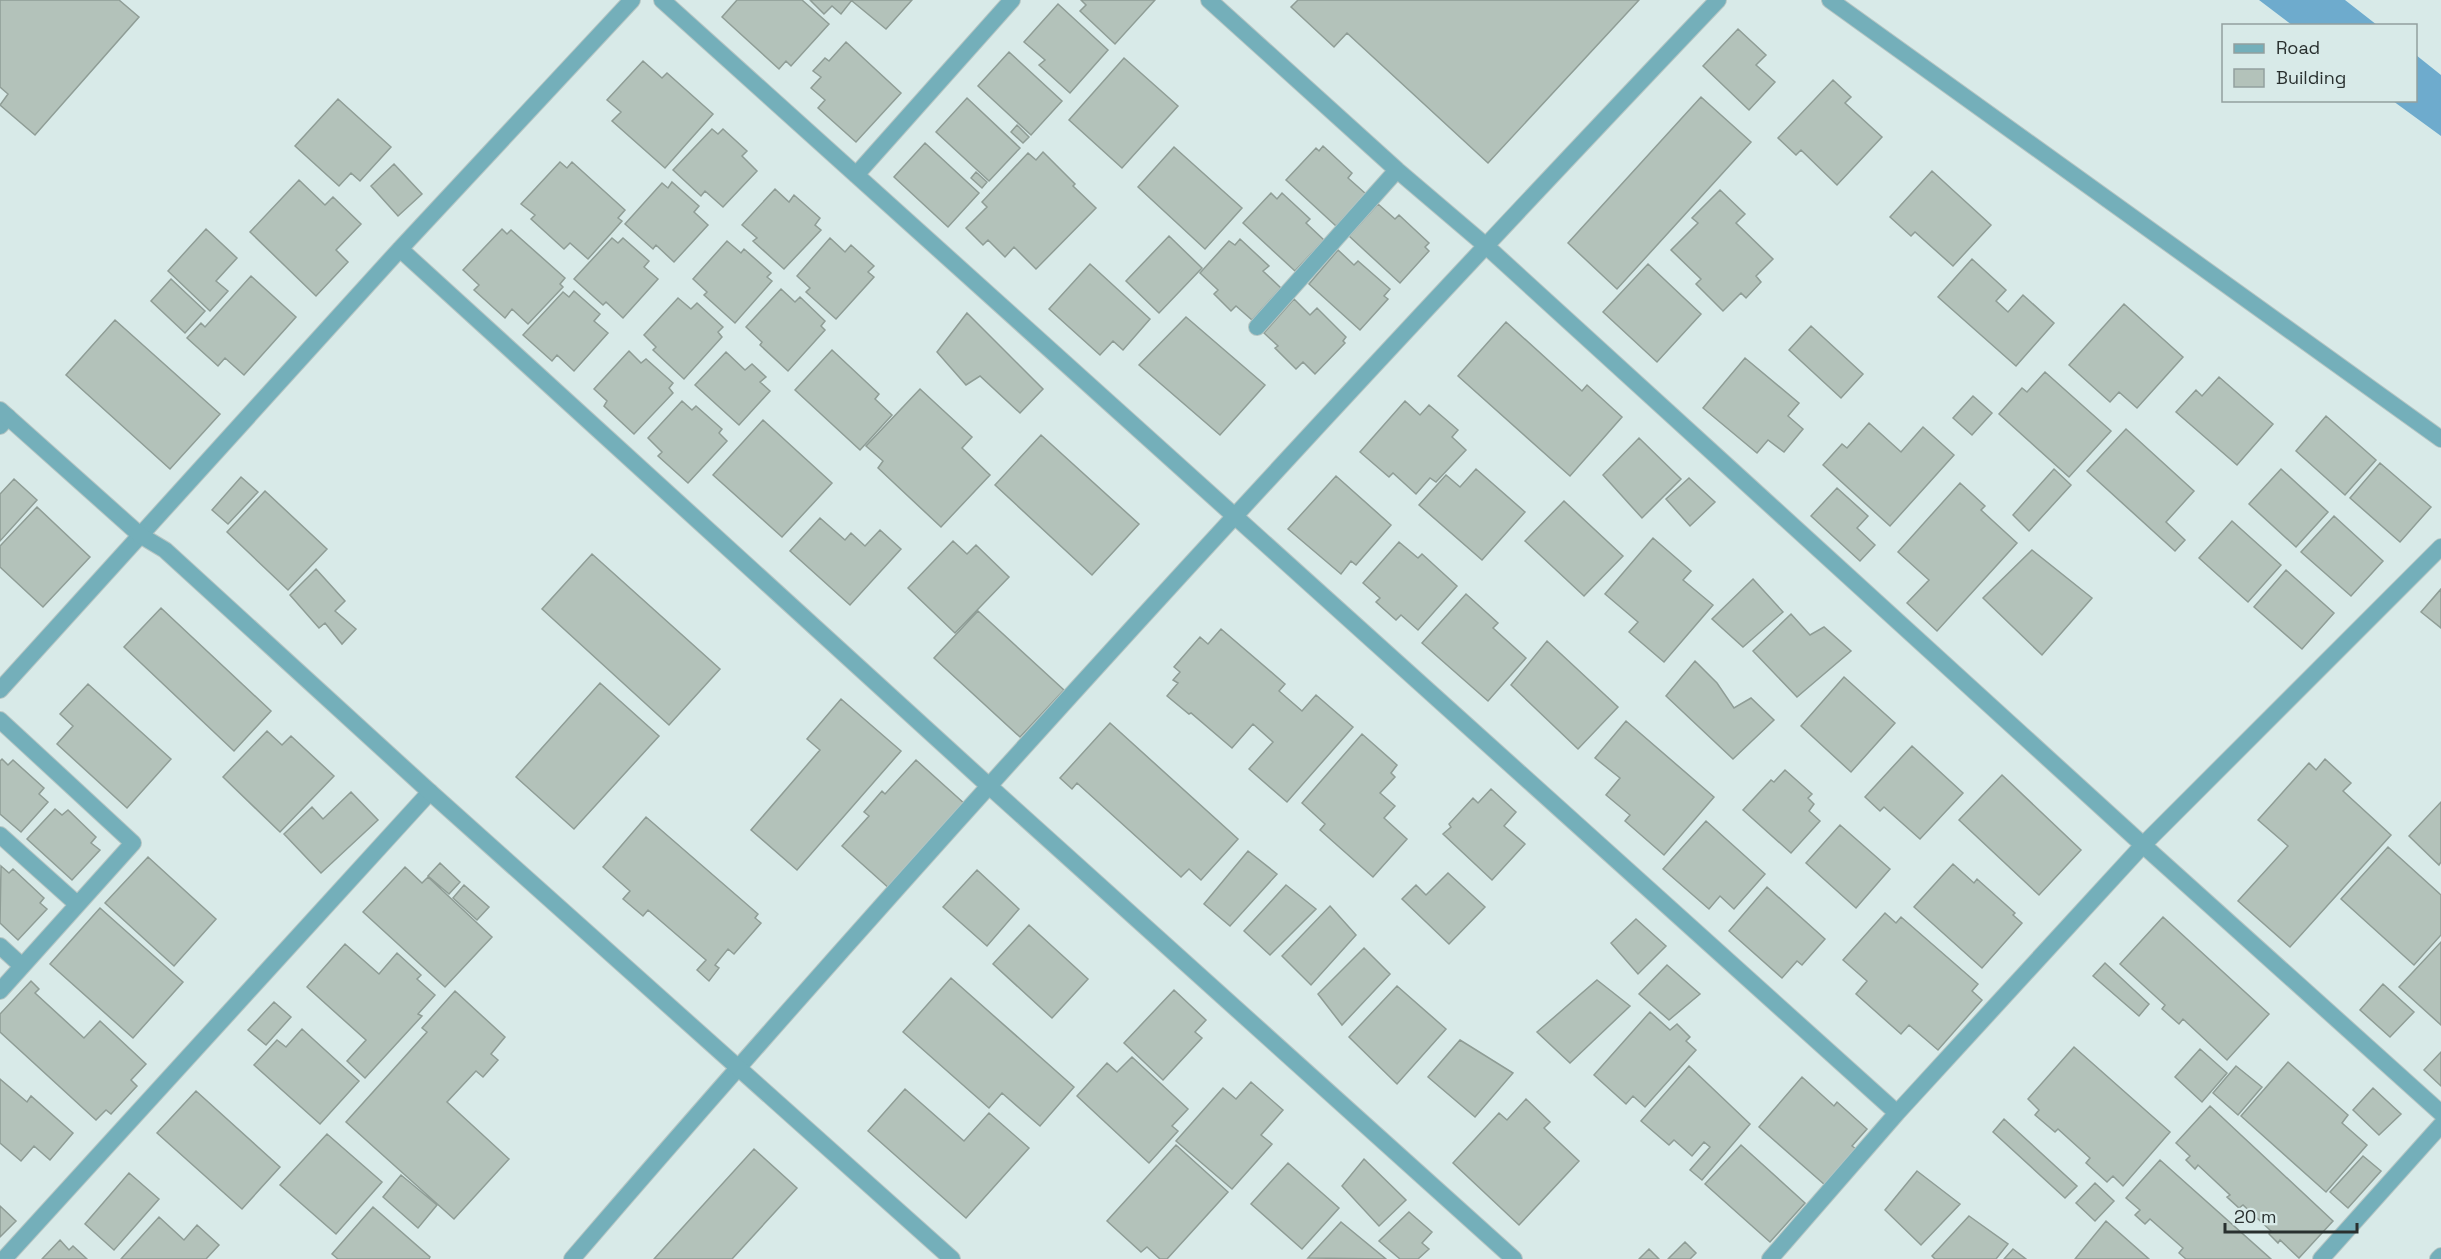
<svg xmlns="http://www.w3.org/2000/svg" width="2441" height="1259" viewBox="0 0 2441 1259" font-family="'Space Grotesk',sans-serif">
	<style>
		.water { fill: #6eabcd }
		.building { fill: #b3c2ba; stroke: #8f9d96; stroke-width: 1.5 }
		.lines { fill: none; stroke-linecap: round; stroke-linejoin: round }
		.minor-casing { stroke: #b5c5c3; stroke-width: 18 }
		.tertiary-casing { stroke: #b5c5c3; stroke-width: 18 }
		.minor { stroke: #74afba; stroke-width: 16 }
		.tertiary { stroke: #74afba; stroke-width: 16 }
	</style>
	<rect width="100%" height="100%" fill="#d8eae8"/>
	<path class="water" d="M2259 0H2345L2377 25H2292Z
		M2416 55 2441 75V136L2393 101 2416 100Z"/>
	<path class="building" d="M0 0H119L139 17 35 135 0 105 8 94 0 87Z
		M737 0H802L829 24 791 66 786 61 779 69 722 17Z
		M810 0H852L841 14 832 6 824 14Z
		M912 0 886 29 852 1V0Z
		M1081 0H1155L1115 44 1080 11 1086 5Z
		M1298 0H1639L1488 163 1347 33 1334 47 1291 7Z
		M1058 4 1108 50 1070 93 1039 65 1045 60 1024 42Z
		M1738 29 1766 55 1756 65 1775 82 1749 110 1703 66Z
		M846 42 901 93 856 142 818 108 825 100 811 88 821 77 813 71 825 58 829 61Z
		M1009 52 1062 101 1031 135 978 86Z
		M1124 58 1178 106 1122 168 1069 120Z
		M643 61 662 78 667 73 713 114 665 168 612 121 621 112 607 100Z
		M1833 80 1851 97 1845 103 1882 137 1837 185 1801 150 1796 155 1778 138Z
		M1701 97 1751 142 1617 289 1568 243Z
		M967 98 1020 148 989 181 936 132Z
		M338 99 391 147 360 181 351 173 339 186 295 146Z
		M1017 125 1029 137 1023 143 1011 132Z
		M712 129 718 134 723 129 747 151 742 156 757 171 723 207 705 191 701 196 673 170Z
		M925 143 979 193 948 227 894 177Z
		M1323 146 1352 173 1348 178 1366 194 1336 226 1286 180 1316 148 1319 151Z
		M1174 147 1242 208 1205 249 1138 187Z
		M1043 152 1075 184 1073 186 1096 208 1036 269 1014 247 1005 257 988 240 983 245 966 228 987 207 982 202 1028 153 1036 160Z
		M560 162 567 168 572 162 625 210 618 218 622 221 588 259 570 243 564 249 531 219 535 215 521 204Z
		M394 164 422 194 398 216 371 186Z
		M1932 171 1991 225 1953 266 1915 232 1911 236 1890 217Z
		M976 172 987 182 982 188 971 178Z
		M299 180 325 205 333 197 361 224 336 250 348 262 316 296 250 232Z
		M672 182 699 206 694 212 708 225 674 262 656 245 653 249 625 224 662 183 668 188Z
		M775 189 789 202 794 195 820 218 815 225 821 230 784 269 753 241 757 238 742 225Z
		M1720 190 1745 214 1736 223 1773 259 1756 276 1761 282 1746 298 1741 293 1723 311 1696 284 1701 279 1671 250 1698 223 1692 218Z
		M1271 193 1277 199 1282 193 1310 219 1306 223 1324 240 1295 271 1243 223Z
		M1378 204 1395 219 1399 215 1429 243 1425 247 1429 251 1400 283 1349 236Z
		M206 229 237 258 216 281 228 291 210 311 168 271Z
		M502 229 507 234 511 230 565 278 560 284 563 287 528 324 512 309 505 318 474 290 479 285 463 270Z
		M1169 236 1202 268 1159 313 1126 281Z
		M612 238 618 243 623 238 649 261 644 267 658 279 623 318 606 302 603 305 574 279Z
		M830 238 845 252 851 245 874 266 868 272 874 277 836 319 806 292 810 288 797 276Z
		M1240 239 1269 266 1263 271 1281 288 1252 320 1236 306 1231 311 1214 294 1218 290 1200 273 1229 241 1235 245Z
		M727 241 741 253 744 249 771 273 767 277 772 281 735 323 704 295 707 292 693 279Z
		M1338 250 1354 265 1358 261 1390 289 1384 296 1388 299 1360 330 1309 284Z
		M1972 259 2006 290 1996 301 2008 312 2023 295 2054 323 2016 366 1938 297Z
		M1090 264 1150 319 1123 350 1113 341 1100 355 1049 309Z
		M1648 264 1701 314 1657 362 1603 312Z
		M251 276 296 317 244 375 225 358 218 366 187 338 201 323 205 327Z
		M171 279 205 311 185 333 151 301Z
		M781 289 795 302 800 297 825 321 821 326 825 330 788 371 760 345 762 342 746 327Z
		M574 291 600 314 594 321 608 333 574 371 557 355 552 361 523 335 563 292 569 297Z
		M678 298 691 309 697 303 723 327 718 332 722 337 684 379 653 350 656 347 644 335Z
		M1294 299 1310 315 1317 308 1346 337 1343 341 1345 343 1315 374 1303 362 1296 369 1275 348 1278 346 1264 333Z
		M2124 304 2183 357 2137 408 2119 392 2110 402 2069 365Z
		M967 313 1043 389 1020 413 980 376 966 385 937 352Z
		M1186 317 1265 385 1220 435 1139 365Z
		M115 320 220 414 170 469 66 375Z
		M1506 322 1582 391 1587 385 1622 417 1570 476 1458 376Z
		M1811 326 1863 374 1841 398 1789 350Z
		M832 350 879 394 875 399 892 415 860 450 795 390Z
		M629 351 641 363 646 359 673 383 669 388 673 393 634 434 604 406 607 401 594 389Z
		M726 352 745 370 752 364 766 377 760 382 770 391 739 425 695 385Z
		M1745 358 1799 403 1788 416 1803 429 1784 452 1768 440 1757 453 1703 408Z
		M2045 372 2111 431 2069 477 1999 414 2022 388 2027 392Z
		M2219 377 2273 424 2237 465 2176 412 2196 390 2202 396Z
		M920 389 972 437 962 448 990 475 941 527 878 468 883 461 866 446Z
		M1973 396 1992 413 1972 435 1953 418Z
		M682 401 692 410 696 406 722 429 719 433 727 441 688 483 658 456 662 452 648 438Z
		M1405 401 1420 415 1429 405 1458 430 1452 437 1466 450 1436 482 1430 478 1416 494 1393 473 1389 477 1360 452Z
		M2326 416 2376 460 2345 495 2296 451Z
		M763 420 832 483 782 537 713 475Z
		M1869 423 1901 452 1923 427 1954 455 1890 526 1823 465 1842 444 1847 448Z
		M2126 429 2194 491 2166 522 2185 540 2175 551 2087 471Z
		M1041 435 1139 524 1092 575 995 485Z
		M1639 438 1681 479 1642 518 1603 475Z
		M2380 463 2431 507 2400 542 2350 498Z
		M1476 469 1525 512 1482 560 1419 505 1446 475 1460 487Z
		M2054 469 2071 485 2029 531 2013 515Z
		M2281 469 2328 512 2296 547 2249 504Z
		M1336 476 1391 525 1356 565 1351 561 1341 574 1288 529Z
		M241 477 258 492 228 524 212 510Z
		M1689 478 1715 502 1690 526 1666 499Z
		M14 479 37 500 0 541V494Z
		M1960 483 1985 506 1981 510 2017 543 1937 631 1907 603 1929 580 1898 552Z
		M1837 488 1868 516 1857 528 1875 545 1860 561 1811 516Z
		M265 491 327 549 288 590 227 532Z
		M1564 501 1623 556 1584 596 1525 541Z
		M37 507 90 557 43 607 0 567V546Z
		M2334 516 2383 561 2351 596 2301 552Z
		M820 518 845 540 851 533 865 546 880 530 901 549 850 605 790 551Z
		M2232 521 2281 565 2248 602 2199 558Z
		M1653 538 1691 571 1683 580 1713 605 1664 662 1629 632 1638 622 1605 594Z
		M953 541 967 554 976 545 1009 577 955 633 908 588Z
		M1399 542 1418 558 1422 554 1457 586 1418 630 1401 615 1396 620 1376 602 1380 598 1363 583Z
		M2032 550 2092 598 2042 655 1983 598Z
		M592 554 720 669 669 725 542 609Z
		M316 569 345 601 335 611 356 629 342 644 325 623 319 628 290 595Z
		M2286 570 2334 613 2302 649 2254 607Z
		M1753 579 1783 612 1743 647 1712 619Z
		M2441 589V628L2421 612Z
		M1466 594 1498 623 1493 628 1526 658 1488 701 1422 643Z
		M161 608 271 711 234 751 124 647Z
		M978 611 1064 690 1020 737 934 658Z
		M1791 614 1810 635 1824 627 1851 651 1797 697 1753 651Z
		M1221 629 1285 684 1279 691 1302 711 1316 695 1353 727 1287 802 1249 769 1273 742 1253 724 1232 748 1191 713 1189 714 1167 696 1178 683 1173 680 1180 672 1174 667 1200 637 1208 644Z
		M1547 641 1618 707 1578 749 1511 685Z
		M1695 661 1717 683 1734 708 1751 698 1774 720 1733 759 1666 696Z
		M1844 677 1895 723 1851 772 1801 726Z
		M600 683 659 736 574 829 516 777Z
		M88 684 171 759 127 808 57 744 73 726 60 714Z
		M841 699 901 751 797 870 751 830 820 750 807 739Z
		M1626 721 1714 797 1664 855 1625 821 1630 815 1606 795 1620 778 1595 758Z
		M1110 723 1238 839 1201 880 1189 869 1181 877 1077 783 1072 789 1060 778Z
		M267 731 282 745 291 736 334 776 280 832 223 777Z
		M1362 734 1397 765 1391 773 1395 777 1380 793 1395 806 1384 818 1407 839 1373 877 1320 830 1325 824 1302 803Z
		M1912 746 1963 793 1920 839 1884 807 1880 811 1865 797Z
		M2 759 8 765 13 760 44 788 39 794 48 802 21 832 0 814V761Z
		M2325 759 2351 783 2343 791 2391 835 2290 947 2238 901 2288 846 2258 820 2309 763 2316 770Z
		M916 760 966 805 891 890 842 846 869 816 864 812 882 791 885 794Z
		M1785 770 1812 794 1808 798 1814 804 1809 811 1820 821 1791 853 1743 810 1771 780 1774 782Z
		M2002 775 2081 850 2039 895 1959 820Z
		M1491 789 1516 812 1504 826 1525 844 1492 880 1443 834 1451 827 1449 824 1473 798 1478 803Z
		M351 792 378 820 321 873 284 834 312 807 323 819Z
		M2441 802V862L2439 865 2409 836Z
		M55 809 62 815 68 810 96 837 91 843 100 850 72 880 27 839Z
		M646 817 758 914 755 918 761 923 734 954 728 949 715 965 719 968 709 981 697 970 706 960 648 910 643 916 623 899 630 891 603 867Z
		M1706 821 1765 874 1734 909 1720 896 1709 909 1663 869Z
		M1840 825 1890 869 1856 908 1806 863Z
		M2388 847 2441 895V935L2414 965 2341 899Z
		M1248 851 1277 874 1230 926 1204 904Z
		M148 857 216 919 174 966 105 903Z
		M440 863 460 882 449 894 428 876Z
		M1953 864 1974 883 1977 879 2015 913 2013 915 2022 923 1982 968 1914 907Z
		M1 866 9 873 13 869 44 898 40 903 47 909 18 940 0 923Z
		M405 867 422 883 428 877 492 937 445 987 363 912Z
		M977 870 1019 909 987 946 943 907Z
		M1448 873 1485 907 1449 944 1402 899 1416 885 1426 895Z
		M464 885 489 907 477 920 453 898Z
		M1286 885 1316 909 1270 955 1244 931Z
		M1767 887 1825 939 1802 965 1797 961 1782 978 1729 931Z
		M1330 906 1356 935 1311 985 1282 956Z
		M100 908 183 982 133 1038 50 964Z
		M1885 913 1896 923 1901 917 1978 984 1972 991 1982 1000 1938 1050 1909 1025 1901 1034 1856 994 1867 981 1843 960Z
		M2163 917 2269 1014 2227 1060 2183 1019 2179 1024 2162 1009 2165 1005 2120 964Z
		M1636 919 1666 946 1638 974 1611 943Z
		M1029 925 1088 979 1052 1018 993 964Z
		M2441 942V1025L2399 987Z
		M345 944 379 974 397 953 421 975 417 979 435 995 418 1014 422 1016 365 1078 347 1061 366 1040 307 987Z
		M1364 948 1390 974 1342 1025 1318 994Z
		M2105 963 2149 1004 2139 1016 2093 976Z
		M1667 965 1700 994 1669 1020 1639 994Z
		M951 978 1074 1087 1040 1126 1002 1093 989 1108 903 1032Z
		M1597 980 1630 1006 1570 1063 1537 1032Z
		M31 981 39 989 35 993 84 1038 100 1021 146 1064 131 1080 137 1086 111 1114 106 1110 96 1120 0 1032V1014Z
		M2383 984 2414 1012 2390 1037 2360 1010Z
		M1397 986 1446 1029 1397 1084 1349 1037Z
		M1174 990 1206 1020 1195 1032 1202 1038 1163 1080 1124 1043Z
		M455 991 505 1037 491 1054 498 1060 483 1077 476 1071 447 1102 509 1159 454 1219 346 1122 427 1032 422 1028Z
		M274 1002 291 1017 266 1045 248 1030Z
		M1650 1012 1670 1030 1677 1024 1690 1037 1686 1041 1696 1050 1645 1107 1633 1096 1626 1104 1594 1075Z
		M302 1029 359 1081 320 1124 254 1065 277 1040 286 1047Z
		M1460 1040 1513 1073 1475 1117 1428 1077Z
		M2074 1047 2170 1132 2123 1186 2113 1176 2107 1182 2086 1163 2090 1158 2058 1129 2055 1132 2035 1115 2039 1110 2028 1099Z
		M2200 1049 2227 1073 2202 1102 2175 1077Z
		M2441 1052V1086L2424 1070Z
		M1132 1057 1188 1109 1172 1126 1178 1131 1149 1163 1077 1096 1107 1063 1117 1072Z
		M2288 1062 2348 1115 2342 1123 2367 1145 2326 1192 2241 1116Z
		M1689 1066 1750 1124 1702 1180 1690 1170 1710 1147 1704 1142 1692 1156 1674 1140 1669 1145 1641 1121Z
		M2236 1066 2262 1087 2238 1115 2213 1093Z
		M1802 1077 1834 1106 1837 1102 1867 1129 1852 1146 1856 1149 1825 1185 1759 1127Z
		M0 1079 27 1102 31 1096 73 1133 50 1160 34 1146 21 1161 0 1143Z
		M1251 1082 1283 1110 1261 1135 1272 1144 1232 1189 1176 1141 1223 1088 1236 1099Z
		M2373 1088 2401 1114 2379 1135 2353 1110Z
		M905 1089 964 1141 989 1113 1029 1148 966 1218 868 1131Z
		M196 1091 280 1167 242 1209 157 1133Z
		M1526 1099 1550 1122 1544 1128 1579 1161 1519 1225 1453 1163 1499 1113 1507 1120Z
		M2210 1106 2333 1221 2299 1258 2280 1240 2278 1243 2269 1234 2271 1231 2243 1205 2239 1208 2227 1197 2230 1195 2198 1165 2195 1169 2186 1160 2190 1156 2176 1143Z
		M2004 1119 2077 1186 2065 1198 1993 1132Z
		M327 1134 382 1182 336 1234 280 1185Z
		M1176 1145 1228 1192 1167 1259H1160L1147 1247 1141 1252 1107 1221Z
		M1741 1145 1805 1203 1770 1242 1705 1184Z
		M754 1149 797 1188 732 1259H654Z
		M2363 1156 2381 1171 2348 1208 2330 1192Z
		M1364 1159 1406 1200 1379 1226 1342 1186Z
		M2160 1160 2271 1259H2186L2179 1253 2183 1248 2150 1219 2145 1224 2135 1215 2140 1210 2126 1198Z
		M1288 1163 1339 1208 1302 1249 1251 1204Z
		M1917 1171 1960 1204 1921 1245 1885 1210Z
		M129 1173 159 1199 114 1250 85 1224Z
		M401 1175 437 1205 418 1228 383 1197Z
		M2095 1183 2114 1201 2095 1221 2076 1203Z
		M0 1206 16 1221 0 1237Z
		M373 1207 430 1257 429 1259H338L332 1254Z
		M1409 1212 1432 1232 1422 1243 1429 1249 1418 1259H1400L1379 1241Z
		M1969 1216 2008 1244 1996 1259H1935L1932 1256Z
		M159 1217 184 1240 197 1225 219 1245 206 1259H121Z
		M2106 1221 2149 1259H2075Z
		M1341 1222 1386 1259 1308 1258Z
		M60 1240 69 1250 73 1246 87 1259H42Z
		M1685 1242 1696 1253 1690 1259H1668Z
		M1649 1249 1659 1259H1639Z
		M2013 1249 2026 1259H2004Z"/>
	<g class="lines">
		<defs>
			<path id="minor" d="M662 0 1897 1113
				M1209 0 1397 170 1485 245 2143 845 2441 1113
				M1830 0 2441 439
				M856 175 1012 0
				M400 249 989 786 1514 1259
				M1257 327 1397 170
				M0 426 8 417
				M0 690 400 249 632 0
				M0 720 133 843 0 991
				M0 835 77 904
				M0 946 22 966
				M4 1259 430 792
				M572 1259C942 829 1327 411 1718 0
				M1770 1259 1897 1113 2143 845 2441 547
				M2321 1259 2441 1125
				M2438 1259 2441 1256"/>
			<path id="tertiary" d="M0 410 140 535 165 550 430 792 952 1259"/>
		</defs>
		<use href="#minor" class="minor-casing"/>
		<use href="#tertiary" class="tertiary-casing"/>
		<use href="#minor" class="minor"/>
		<use href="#tertiary" class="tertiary"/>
	</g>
	<rect x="2222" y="24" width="195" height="78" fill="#d8eae8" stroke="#92a09e" stroke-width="1.5"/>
	<rect x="2234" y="44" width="30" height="9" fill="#74afba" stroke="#92a09e" stroke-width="1.5"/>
	<text x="2276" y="54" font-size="18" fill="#29302f">Road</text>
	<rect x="2234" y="69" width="30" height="18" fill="#b3c2ba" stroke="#92a09e" stroke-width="1.5"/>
	<text x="2276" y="84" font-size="18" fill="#29302f">Building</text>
	<path d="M2225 1223v9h132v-9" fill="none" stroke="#29302f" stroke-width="3"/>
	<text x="2234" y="1223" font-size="18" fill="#29302f" stroke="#d8eae8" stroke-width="4.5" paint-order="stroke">20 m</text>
</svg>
